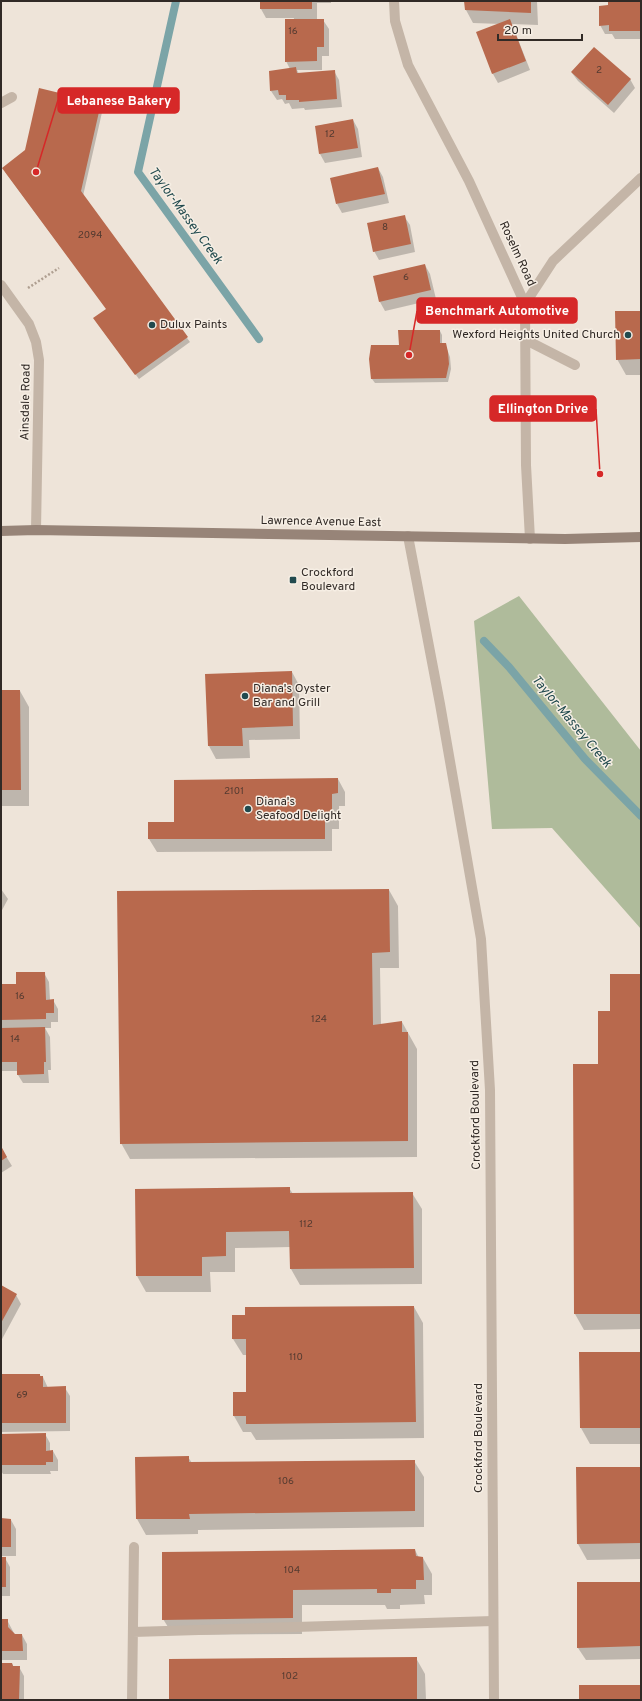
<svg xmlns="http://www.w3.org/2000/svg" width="642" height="1701" viewBox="0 0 642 1701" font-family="Overpass,sans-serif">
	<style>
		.green { fill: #afbb9b }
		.shadow { fill: #0003 }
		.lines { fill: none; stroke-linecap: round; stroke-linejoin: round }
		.stream { stroke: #7ba4a7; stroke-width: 8 }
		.building { fill: #b8694d }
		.path { stroke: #af9f91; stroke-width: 2.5; stroke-dasharray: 2 2; stroke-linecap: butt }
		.service { stroke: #c4b5a7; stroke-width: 10 }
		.minor { stroke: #c4b5a7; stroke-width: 10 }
		.tertiary { stroke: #c4b5a7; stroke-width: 10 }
		.secondary { stroke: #978478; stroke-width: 10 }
		.poi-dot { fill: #214a4e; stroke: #f6eee4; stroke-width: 1.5 }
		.labels { text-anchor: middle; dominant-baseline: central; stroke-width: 3; stroke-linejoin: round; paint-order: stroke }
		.number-label { font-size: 10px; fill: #533a30 }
		.street-label { font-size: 12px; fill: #312a26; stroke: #f6eee4 }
		.poi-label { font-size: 12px; fill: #312a26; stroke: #f6eee4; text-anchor: start }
		.water-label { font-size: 13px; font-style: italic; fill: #214a4e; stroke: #f6eee4 }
		.leader { fill: none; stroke: #d62828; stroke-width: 1.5 }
		.callout-dot { fill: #d62828; stroke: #f6eee4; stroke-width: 1.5 }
		.callout { fill: #d62828; stroke: #d62828; stroke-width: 1.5 }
		.callout-label { font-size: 13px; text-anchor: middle; font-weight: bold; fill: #fff }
	</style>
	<rect width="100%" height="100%" fill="#eee4d9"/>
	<path class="green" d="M519 596 641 751V929L552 828 492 829 474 621Z"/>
	<path class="shadow" d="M261 1H331V3H317V20H323L329 29V56H322V70H297L299 74 334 71 339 80 342 107 305 110 304 108 292 109 289 103 285 104 282 99 277 100 271 91 290 69 286 61 294 18H266L261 9Z
		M465 1H537L538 25 512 24 530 70 498 83 493 74 478 33 501 24 473 23 466 10Z
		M609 1H641V39H615L612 34H605L600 25 609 6Z
		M572 73 630 79 635 88 614 113 578 81Z
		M101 104 103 108 83 196 190 342 139 379 97 323 107 309 5 172Z
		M353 120 358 129 362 157 325 163 320 154 316 126Z
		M378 168 383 177 389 203 342 213 337 204Z
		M404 216 410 225 415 252 379 260 374 251Z
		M425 265 430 274 436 299 385 311 380 302 374 277Z
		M641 312V375H626L617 359Z
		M440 331 442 335V344H445L450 357 451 369 448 382 375 383 372 379 400 346Z
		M292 672 299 685 300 739 249 740 250 758 216 759 209 746 206 675Z
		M1 691H20L29 707V806H1Z
		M338 779 345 792V806H339V829H332V851L157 852 149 839V823H175Z
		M1 889 8 899 1 912Z
		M389 890 398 906 399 968H380L381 1025 402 1022 417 1049V1157L130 1159 121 1143Z
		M44 973 49 982 50 1000H53L58 1009V1022H51V1028H45L50 1037 51 1070H48L49 1083H23L18 1075V1071H1V985H17Z
		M641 975V1329L584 1330 575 1314 599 1065 611 1012Z
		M1 1148 12 1166 1 1173Z
		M289 1188 293 1194 412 1193 422 1209V1284L300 1285 291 1269V1247L235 1248V1272H210L211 1292H146L137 1276 136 1190Z
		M1 1287 16 1295 21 1304 1 1341Z
		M414 1307 423 1323 424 1438 256 1440 251 1432H243L234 1416 247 1393V1355H243L233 1339 246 1316Z
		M580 1353H641V1444H590L581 1428Z
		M1 1375H39L43 1377 48 1388H65L70 1396V1431L1 1432Z
		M45 1434 50 1443V1452L53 1451 58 1460V1471H50L51 1474H3L1 1471V1435Z
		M188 1457 192 1463 414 1461 424 1477V1527L198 1530V1534L146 1535 137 1519 136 1458Z
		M641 1468V1559L587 1560 578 1544Z
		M1 1519 11 1520 16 1529V1556H1Z
		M415 1550 419 1558H423L432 1574V1595H424L425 1604 400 1605V1609H387L385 1605H302V1634L173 1635 163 1619Z
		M1 1558H5L10 1567V1596H1Z
		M641 1583V1659L586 1660 578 1648Z
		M1 1620H7L15 1635H22L27 1644V1660H1Z
		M416 1658 425 1674 426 1700H170Z
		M1 1664H12L14 1667H19L24 1676V1700H1Z"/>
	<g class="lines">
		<path class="stream" d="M176 1 138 172 259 339
			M484 641 509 667 585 759 641 816"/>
	</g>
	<path class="building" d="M260 1H312V9H260Z
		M464 1H531V13L465 10Z
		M608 1H641V31H609V25L599 26V6L608 5Z
		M285 19H324V47H317V61L285 62Z
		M510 19 526 61 492 74 476 32Z
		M594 47 631 79 608 105 571 72Z
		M296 67 297 73 335 70 337 99 299 102V100H286V95H279L278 90 270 91 269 71Z
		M39 88 101 103 81 191 188 337 135 375 93 318 106 309 2 168 25 150Z
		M353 119 358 148 319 154 315 126Z
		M378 167 385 194 336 204 330 178Z
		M405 215 411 244 373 252 367 223Z
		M425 264 431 290 379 302 373 276Z
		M615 311H641V359L616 360Z
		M398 330H440V343H446L448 352 449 364 446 378 371 379 369 359 371 345H399Z
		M292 671 293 726 242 728 243 746H208L205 674Z
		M1 690H20L21 790H1Z
		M338 778V793L332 794V816H325V839H148V822H174V780Z
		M389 889 390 952 372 953 373 1025 402 1021V1032H408V1141L120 1144 117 891Z
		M16 972H45L46 1000 54 999V1013H46V1019L1 1020V984H16Z
		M610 974H641V1314H574L573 1064H598V1011H610Z
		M45 1027 46 1062H44V1074L17 1075V1062H1V1028Z
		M1 1146 7 1157 1 1161Z
		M290 1187V1193L413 1192 414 1268 290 1269 289 1231 226 1232V1256L202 1257V1276H136L135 1189Z
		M1 1285 17 1294 1 1323Z
		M414 1306 416 1422 246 1424V1416H233V1392H246V1339H232V1315H245V1307Z
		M579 1352H641V1428H580Z
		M1 1374H40V1376H43V1387L66 1386V1423H1Z
		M46 1433V1451L53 1450V1462H46V1465H1V1434Z
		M189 1456V1462L415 1460V1511L189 1514 190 1519H136L135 1457Z
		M576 1467H641V1543L577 1544Z
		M1 1518 11 1519V1547H1Z
		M415 1549 416 1556 423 1557 424 1580H416V1589H391V1593H377V1589L293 1590V1618L162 1620V1552Z
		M1 1557H6V1587H1Z
		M577 1582H641V1646L577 1648Z
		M1 1619H8V1627L15 1634H22L23 1651H1Z
		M417 1657V1700H169V1659Z
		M1 1663H12L13 1666H20L19 1700H1Z
		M579 1685H641V1700H579Z"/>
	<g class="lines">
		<path class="path" d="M28 288 59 268"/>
		<path class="service" d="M1 103 12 97
			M526 340 575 365
			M133 1632 493 1621
			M132 1700 134 1547"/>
		<path class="minor" d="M394 1 395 21 408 65 469 181 525 304 526 465 530 539
			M1 285 29 324 36 342 39 360 36 530
			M525 304 553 261 641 178"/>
		<path class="tertiary" d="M408 536 440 704 481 939 490 1090 494 1700"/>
		<path class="secondary" d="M1 531 36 530 565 539 641 537"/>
	</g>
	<g class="poi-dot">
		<circle cx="152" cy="325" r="4"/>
		<circle cx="628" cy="335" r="4"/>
		<rect x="289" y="576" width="8" height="8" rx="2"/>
		<circle cx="245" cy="696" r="4"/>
		<circle cx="248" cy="809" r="4"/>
	</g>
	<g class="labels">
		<g class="number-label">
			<text x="293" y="31">16</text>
			<text x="599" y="70">2</text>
			<text x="330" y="134">12</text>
			<text x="385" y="227">8</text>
			<text x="90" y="235">2094</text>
			<text x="406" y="277">6</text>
			<text x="234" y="791">2101</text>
			<text x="20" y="996">16</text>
			<text x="319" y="1019">124</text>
			<text x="15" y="1039">14</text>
			<text x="306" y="1224">112</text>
			<text x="296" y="1357">110</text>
			<text x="22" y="1395">69</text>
			<text x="286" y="1481">106</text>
			<text x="292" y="1570">104</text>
			<text x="290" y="1676">102</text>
		</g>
		<g class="street-label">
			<text transform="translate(517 254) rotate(65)">Roselm Road</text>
			<text transform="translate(26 402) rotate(-89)">Ainsdale Road</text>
			<text transform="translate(321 522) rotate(1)">Lawrence Avenue East</text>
			<text transform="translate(476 1115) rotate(-91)">Crockford Boulevard</text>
			<text transform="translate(479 1438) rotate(-90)">Crockford Boulevard</text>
		</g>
		<g class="poi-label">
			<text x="160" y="325">Dulux Paints</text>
			<text x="620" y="335" text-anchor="end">Wexford Heights United Church</text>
			<text x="301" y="573">Crockford<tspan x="301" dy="14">Boulevard</tspan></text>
			<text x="253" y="689">Diana's Oyster<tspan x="253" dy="14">Bar and Grill</tspan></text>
			<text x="256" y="802">Diana's<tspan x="256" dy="14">Seafood Delight</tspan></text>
		</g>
		<g class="water-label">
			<text transform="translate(185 216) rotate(54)">Taylor-Massey Creek</text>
			<text transform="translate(571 722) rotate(50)">Taylor-Massey Creek</text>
		</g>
	</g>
	<path class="leader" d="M36 172L58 100M409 355L417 311M600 474L596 409"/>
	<g class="callout-dot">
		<circle cx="36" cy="172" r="4"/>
		<circle cx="409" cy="355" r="4"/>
		<circle cx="600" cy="474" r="4"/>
	</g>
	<g class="callout">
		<rect x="58" y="88" width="121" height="25" rx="4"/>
		<rect x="417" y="298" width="160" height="25" rx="4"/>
		<rect x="490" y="396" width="106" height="25" rx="4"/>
	</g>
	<g class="callout-label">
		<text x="119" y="105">Lebanese Bakery</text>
		<text x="497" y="315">Benchmark Automotive</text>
		<text x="543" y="413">Ellington Drive</text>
	</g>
	<rect width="642" height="1701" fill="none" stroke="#312a26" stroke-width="4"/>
	<path d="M498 34v6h84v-6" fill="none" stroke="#312a26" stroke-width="2"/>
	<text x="504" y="34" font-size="12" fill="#312a26" stroke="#f6eee4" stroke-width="3" paint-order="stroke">20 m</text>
</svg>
